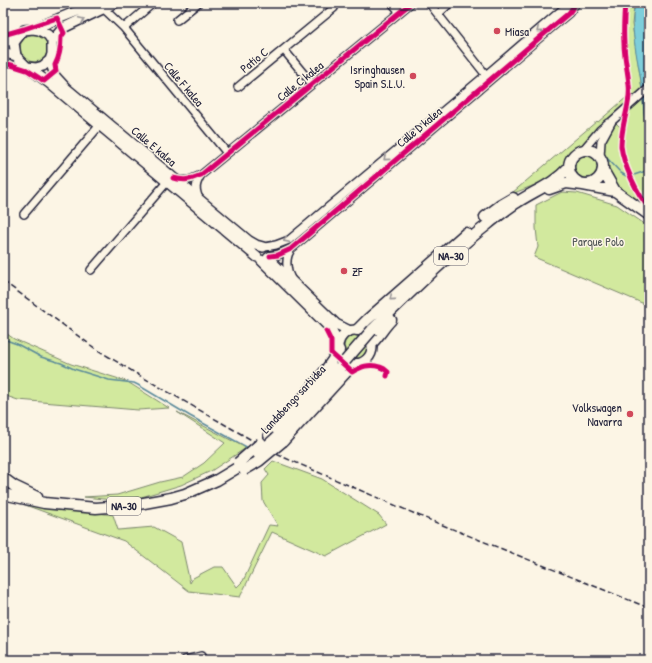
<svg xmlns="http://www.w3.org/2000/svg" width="652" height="663" viewBox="0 0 652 663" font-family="'Patrick Hand',sans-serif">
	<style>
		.green { fill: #d2e99e; stroke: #7a866c }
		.water { fill: #7eceda; stroke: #59899a }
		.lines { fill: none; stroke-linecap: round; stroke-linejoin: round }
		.stream { stroke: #59899a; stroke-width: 1.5 }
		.minor-casing { stroke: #22223b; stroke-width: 10 }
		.major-casing { stroke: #22223b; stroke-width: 12 }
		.highway-casing { stroke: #22223b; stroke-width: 13 }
		.minor { stroke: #fcf5e5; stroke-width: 7 }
		.major { stroke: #fcf5e5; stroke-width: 9 }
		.highway { stroke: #fcf5e5; stroke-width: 10 }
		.rail { stroke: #22223b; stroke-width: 1.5; stroke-dasharray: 6 3; stroke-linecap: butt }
		.highway-bridge-casing { stroke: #22223b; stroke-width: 13; stroke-linecap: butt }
		.highway-bridge { stroke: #fcf5e5; stroke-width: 10 }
		.cycleway-casing { stroke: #fcf5e5; stroke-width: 8 }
		.cycleway { stroke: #d6006c; stroke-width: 5 }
		.oneway { stroke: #9a9698 }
		.poi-dot { fill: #d1495b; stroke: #fcf5e5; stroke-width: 1.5 }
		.labels { text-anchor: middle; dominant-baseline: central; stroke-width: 3; stroke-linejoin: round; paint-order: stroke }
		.shield { fill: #fcf5e5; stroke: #63616e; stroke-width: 1 }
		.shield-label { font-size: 11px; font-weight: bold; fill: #22223b }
		.poi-label { font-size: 12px; fill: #22223b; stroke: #fcf5e5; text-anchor: start }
		.street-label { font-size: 12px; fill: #22223b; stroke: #fcf5e5 }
		.park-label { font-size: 12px; fill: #4e5454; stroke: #fcf5e5 }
	</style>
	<rect width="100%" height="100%" fill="#fcf5e5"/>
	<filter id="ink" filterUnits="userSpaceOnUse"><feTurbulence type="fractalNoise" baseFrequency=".025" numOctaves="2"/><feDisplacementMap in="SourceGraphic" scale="8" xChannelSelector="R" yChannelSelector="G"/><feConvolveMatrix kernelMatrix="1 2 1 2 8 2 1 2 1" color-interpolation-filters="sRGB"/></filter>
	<g filter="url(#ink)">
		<path class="green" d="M625 3H636L634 7 632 24 641 82 649 161V204L645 200V201L642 203C630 196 618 189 611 177 608 172 608 164 606 159 605 156 603 153 603 150 601 138 609 130 616 123L620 127 621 121 626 118 629 97 624 35Z
			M20 48a14 14 0 1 1 28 0a14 14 0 1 1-28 0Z
			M628 96 626 104 599 127 583 145C565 148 571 163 560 171 547 182 528 187 512 194V193L597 121 598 122Z
			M574 166a12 12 0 1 1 24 0a12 12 0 1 1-24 0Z
			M562 192 577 193 617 205 649 227V306L534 257 538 247 536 228V205Z
			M3 331 14 339 71 364 126 381 169 408 138 410 18 400 3 395Z
			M344 347a12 12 0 1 1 24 0a12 12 0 1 1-24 0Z
			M177 412 246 448 211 471 181 485 138 498 113 500 84 497 117 495 160 482 183 477 204 463 225 443Z
			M273 461 322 479 379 515 386 524 326 556 272 532 240 597 189 591 124 541 17 502 113 515 118 530 154 527 181 542 190 583 193 578 214 567H223L237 587 243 581 269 525 278 526 263 501 262 483 269 475 265 469Z"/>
		<path class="water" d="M636 3H649V161C646 134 644 108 641 81 638 60 628 22 636 3Z"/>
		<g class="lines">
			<path class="stream" d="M606 157 621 173 628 177
				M634 175 649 170
				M3 340H6L17 344 41 357 61 363 74 369 109 380 134 383 138 385 190 416 250 449"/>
			<defs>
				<path id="minor" d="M392 3 400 12
					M429 3 486 75
					M104 9 124 28 227 153
					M438 14 450 3
					M177 20 198 3
					M124 28 152 4
					M284 50 312 84
					M238 87 334 8
					M583 150 600 130 608 123
					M600 157 601 141 612 121 649 88
					M176 179C187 182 191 180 201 175L411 3
					M199 199C195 189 195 185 201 175
					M24 214 100 125
					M265 247 276 245 289 240 486 75 564 8 567 3
					M291 249C285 258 286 270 291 279
					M270 256 278 255 291 249 551 28 569 13 576 3
					M91 270 167 182
					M185 660 201 656 199 660"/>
				<path id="major" d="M33 29 39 30 48 35 52 41V54L50 60 43 66 36 68 27 67 16 56 14 43 16 40 24 30Z
					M33 29 97 3
					M3 41 16 40
					M52 41 63 28 115 3
					M3 52 16 56
					M50 60 55 76 66 88 249 241 256 245 263 247
					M27 67 49 83 257 257
					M268 258 336 324 350 331
					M261 260 330 328 339 342
					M338 347a17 17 0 1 1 34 0a17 17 0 1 1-34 0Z"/>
				<path id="highway" d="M569 167a17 17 0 1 1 34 0a17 17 0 1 1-34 0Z
					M603 170 615 191
					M549 189 566 183 583 185 615 191 649 215
					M485 217 501 205 513 198
					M357 330 367 320 466 233
					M372 330C409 293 446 257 487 225 496 217 506 210 516 203 534 191 554 184 568 168
					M372 343C379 336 384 327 391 320
					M269 435C294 408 320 382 339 350
					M277 437 295 418 340 367
					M283 441 348 370 357 364
					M3 478 14 486 37 497
					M3 494 44 503 96 508 133 505 171 498 185 494 217 480 242 465"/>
			</defs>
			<use href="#minor" class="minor-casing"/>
			<use href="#major" class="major-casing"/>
			<use href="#highway" class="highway-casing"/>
			<use href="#minor" class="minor"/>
			<use href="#major" class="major"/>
			<use href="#highway" class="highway"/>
			<path class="rail" d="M3 281 96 349 137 374 276 454 420 516 649 608"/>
			<defs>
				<path id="highway-bridge" d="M340 367 372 330
					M258 454 277 437
					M238 463 261 443
					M244 470 259 461 283 441"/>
			</defs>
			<use href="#highway-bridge" class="highway-bridge-casing"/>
			<use href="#highway-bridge" class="highway-bridge"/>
			<defs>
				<path id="cycleway" d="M625 3C624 16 623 29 624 43 624 57 628 71 629 85 631 100 625 114 623 128 622 134 621 140 621 146 623 163 637 195 649 207
					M3 35 24 29 57 18 64 33 61 37C61 47 60 56 55 65L56 71 44 81 27 70 5 63 4 35
					M173 178C185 181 189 180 201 175L411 3
					M270 256 278 255 291 249 551 28 569 13 576 3
					M326 331 331 341V353L352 372C361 367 369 363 380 367 384 368 385 369 388 372L387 376"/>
			</defs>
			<use href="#cycleway" class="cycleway-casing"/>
			<use href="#cycleway" class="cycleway"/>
		</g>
		<defs><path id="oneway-chevron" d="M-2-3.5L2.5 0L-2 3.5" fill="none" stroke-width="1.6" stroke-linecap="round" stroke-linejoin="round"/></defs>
		<g class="oneway">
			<use href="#oneway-chevron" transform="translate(82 20) rotate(-25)"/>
			<use href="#oneway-chevron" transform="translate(539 30) rotate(140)"/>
			<use href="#oneway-chevron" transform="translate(386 158) rotate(140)"/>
			<use href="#oneway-chevron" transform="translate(286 240) rotate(154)"/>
			<use href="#oneway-chevron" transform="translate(392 298) rotate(139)"/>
		</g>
	</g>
	<g class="poi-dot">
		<circle cx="497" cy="31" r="4"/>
		<circle cx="413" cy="76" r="4"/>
		<circle cx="344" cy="271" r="4"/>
		<circle cx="630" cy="414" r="4"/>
	</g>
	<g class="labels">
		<g class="shield">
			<rect x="434" y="247" width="34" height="18" rx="3"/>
			<rect x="107" y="497" width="34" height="18" rx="3"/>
		</g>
		<g class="shield-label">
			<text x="451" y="256">NA-30</text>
			<text x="124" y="506">NA-30</text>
		</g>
		<g class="poi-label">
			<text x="505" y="31">Miasa</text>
			<text x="405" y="69" text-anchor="end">Isringhausen<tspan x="405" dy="14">Spain S.L.U.</tspan></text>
			<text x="352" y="271">ZF</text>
			<text x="622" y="407" text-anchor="end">Volkswagen<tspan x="622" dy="14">Navarra</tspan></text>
		</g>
		<g class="street-label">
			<text transform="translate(254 60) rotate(-39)">Patio C</text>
			<text transform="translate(300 81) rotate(-39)">Calle C kalea</text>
			<text transform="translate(184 84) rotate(50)">Calle F kalea</text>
			<text transform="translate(419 127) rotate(-40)">Calle D kalea</text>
			<text transform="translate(154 146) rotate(40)">Calle E kalea</text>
			<text transform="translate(293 399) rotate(-47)">Landabengo sarbidea</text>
		</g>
		<g class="park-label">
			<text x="598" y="241">Parque Polo</text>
		</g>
	</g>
	<rect width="652" height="663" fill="none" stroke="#fcf5e5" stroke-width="16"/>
	<rect x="8" y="8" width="636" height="647" fill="none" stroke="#22223b" stroke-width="1.5" filter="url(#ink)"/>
</svg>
